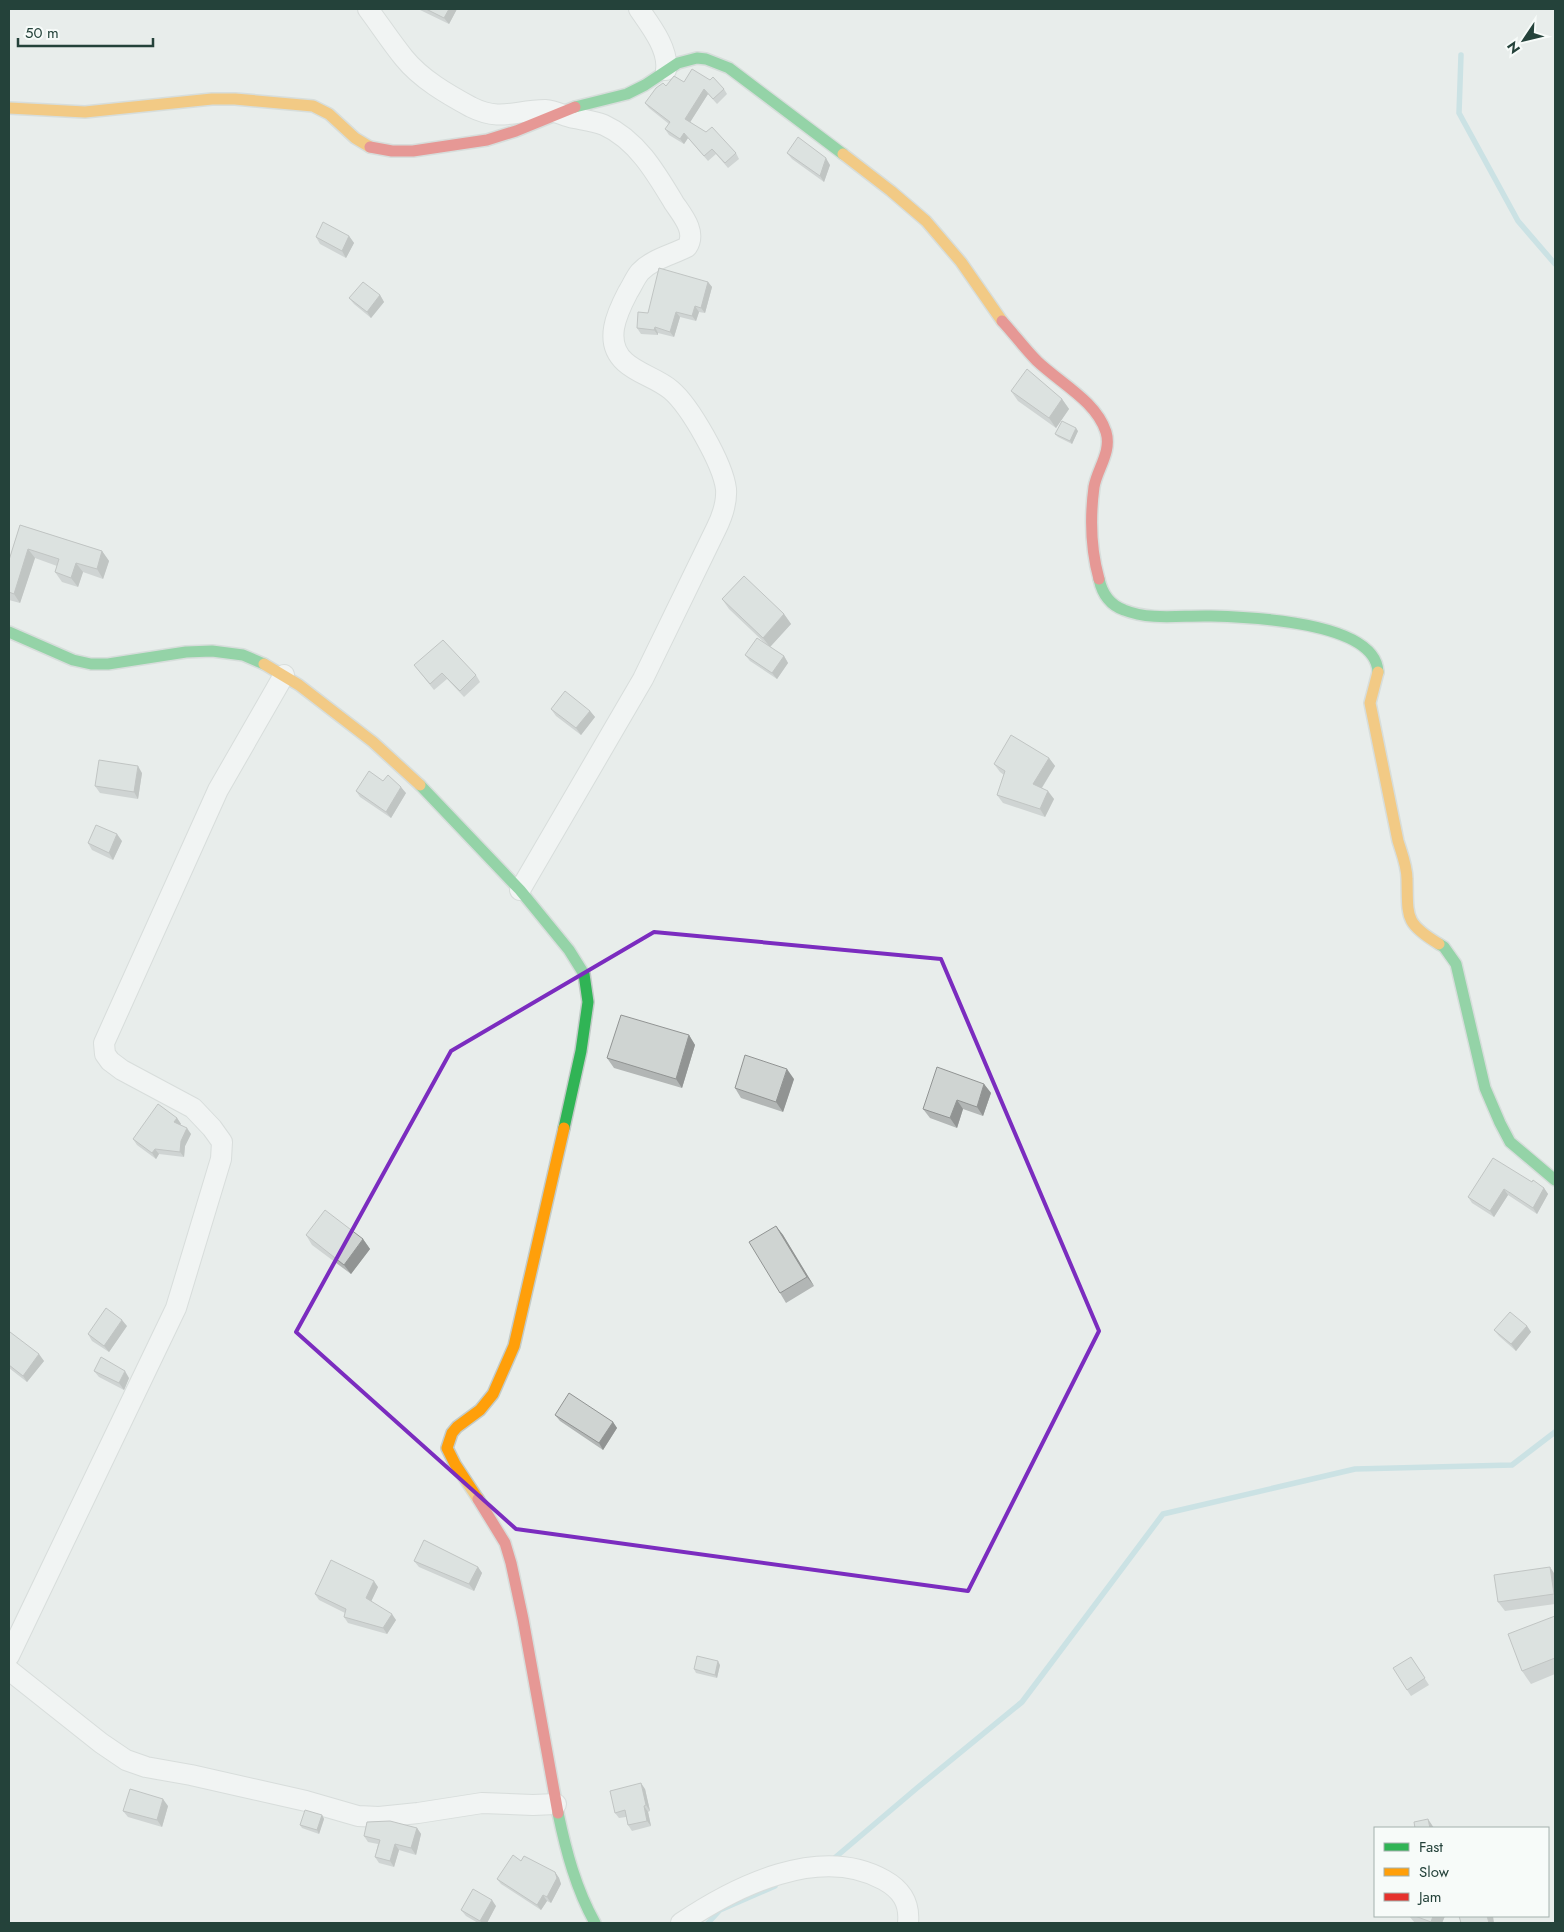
<svg xmlns="http://www.w3.org/2000/svg" width="1564" height="1932" viewBox="0 0 1564 1932" font-family="Jost,sans-serif">
	<style>
		.lines { fill: none; stroke-linecap: round; stroke-linejoin: round }
		.stream { stroke: #a9d4db; stroke-width: 5.5 }
		.street-casing { stroke: #c5cac8; stroke-width: 22 }
		.fast-casing { stroke: #c3cbc8; stroke-width: 14 }
		.slow-casing { stroke: #c3cbc8; stroke-width: 14 }
		.jam-casing { stroke: #c3cbc8; stroke-width: 14 }
		.street { stroke: #fcfcfc; stroke-width: 20 }
		.fast { stroke: #30b455; stroke-width: 11 }
		.slow { stroke: #ff9f0a; stroke-width: 11 }
		.jam { stroke: #e5322d; stroke-width: 11 }
		.wall { fill: #b2b6b5 }
		.shaded-wall { fill: #919493 }
		.building { fill: #cfd4d2; stroke: #919493 }
		.marked { fill: none; stroke: #7b2cbf; stroke-width: 4; stroke-linejoin: round }
	</style>
	<rect width="100%" height="100%" fill="#e8edeb"/>
	<g class="lines">
		<path class="stream" d="M1461 55 1459 113 1518 221 1555 264
			M831 1861 917 1788 1022 1702 1163 1514 1355 1469 1512 1465 1555 1432
			M708 1923 720 1910 775 1886"/>
		<defs>
			<path id="street" d="M368 9C380 25 391 42 404 58 421 79 447 94 471 107 501 122 515 110 545 110 556 111 564 116 574 118 584 120 594 121 604 125 637 140 656 173 674 203 682 215 697 232 687 247 672 255 652 259 640 272 635 278 632 286 628 292 617 313 603 342 625 362 638 374 657 378 671 390 690 406 723 464 726 489 727 503 722 517 716 529L643 679 520 890
				M639 9C650 25 669 49 666 70
				M9 1656 176 1308 221 1159 222 1142 212 1128 193 1108 122 1070 110 1061 105 1054 104 1043 218 790 284 675
				M9 1670 101 1743 126 1760 146 1767 191 1775 306 1801 358 1816 379 1817 418 1813 482 1803 533 1805 556 1804
				M681 1923C736 1886 820 1844 884 1880 902 1890 910 1903 908 1923"/>
			<path id="fast" d="M575 107 627 94 645 85 678 63 697 58 706 59 729 68 843 154
				M1099 579C1102 593 1110 605 1124 610 1151 621 1183 615 1211 616 1248 617 1376 621 1378 672
				M9 632 73 660 91 664H108L186 652 212 651 243 655 264 664
				M420 785 520 890 569 950 584 974 588 1002 581 1051 564 1128
				M1439 944 1444 947 1456 964 1485 1088 1500 1123 1510 1142 1555 1180
				M558 1813C566 1851 576 1889 595 1923"/>
			<path id="slow" d="M9 108 85 112 212 99H235L313 106 329 114 355 138 370 147
				M843 154 891 191 926 221 961 262 1002 321
				M264 664 299 685 373 742 420 785
				M1378 672 1370 703 1398 841C1402 854 1407 866 1407 879 1408 917 1404 923 1439 944
				M478 1499 455 1464 447 1448 452 1433 457 1427 480 1410 493 1394 514 1346 564 1128"/>
			<path id="jam" d="M370 147 392 151H413L487 140 516 131 575 107
				M1002 321C1014 334 1025 349 1037 361 1060 383 1096 401 1106 432 1112 452 1097 469 1094 487 1090 517 1091 550 1099 579
				M478 1499 505 1543 511 1563 523 1619 558 1813"/>
		</defs>
		<use href="#street" class="street-casing"/>
		<use href="#fast" class="fast-casing"/>
		<use href="#slow" class="slow-casing"/>
		<use href="#jam" class="jam-casing"/>
		<use href="#street" class="street"/>
		<use href="#fast" class="fast"/>
		<use href="#slow" class="slow"/>
		<use href="#jam" class="jam"/>
	</g>
	<path class="wall" d="M418 9H457L449 24Z
		M666 86 724 89 727 94 717 104 708 94 690 122 736 153 739 159 728 168 716 154 708 161 688 138 684 144 669 135 665 129 669 124 649 108 645 103Z
		M787 153 830 165 824 182 792 159Z
		M349 236 354 243 346 258 320 244 316 237Z
		M708 282 712 287 705 313 699 312 696 321 680 317 674 337 658 333V335L641 334 637 328 648 313Z
		M380 295 384 302 371 318 354 304 349 298Z
		M1011 391 1062 399 1069 409 1056 428 1018 401Z
		M1078 431 1072 444 1058 437 1055 434Z
		M20 525 102 551 109 561 103 579 83 572 78 587 62 582 55 572 57 566 35 558 20 603 9 600V560Z
		M722 599 784 614 791 624 770 647 784 656 788 663 777 679 750 661 745 655 768 646 729 609Z
		M414 665 476 675 480 682 464 697 447 679 434 690Z
		M551 709 590 711 595 717 581 735 556 716Z
		M1049 758 1055 766 1042 788 1054 799 1045 817 1003 803 997 795 1004 775 1000 772 994 764Z
		M142 773 138 799 100 793 95 786Z
		M356 791 406 793 391 818 360 797Z
		M122 841 113 860 92 850 88 843Z
		M689 1035 695 1045 682 1088 614 1068 607 1058Z
		M794 1079 783 1112 741 1098 735 1088Z
		M984 1084 991 1093 983 1116 963 1109 957 1128 930 1118 923 1109Z
		M177 1118 181 1124 180 1125 191 1134 185 1146 184 1157 159 1154 156 1159 137 1145 133 1139Z
		M1532 1182 1544 1188 1548 1194 1537 1214 1508 1195 1494 1217 1472 1203 1468 1197Z
		M776 1226 783 1235 814 1286 786 1303 780 1293Z
		M306 1235 363 1239 370 1249 351 1274 312 1245Z
		M127 1326 109 1352 92 1341 88 1334Z
		M1527 1326 1531 1332 1516 1351 1499 1336 1494 1330Z
		M9 1334 44 1361 27 1382 9 1368Z
		M94 1371 129 1378 124 1390 99 1377Z
		M555 1415 613 1422 617 1428 603 1450 560 1421Z
		M414 1561 478 1567 482 1573 474 1591 419 1567Z
		M1550 1567 1555 1575V1604L1505 1611 1498 1602Z
		M378 1587 371 1601 396 1620 387 1634 348 1623 344 1617 345 1613 319 1600 315 1594Z
		M1555 1616V1674L1531 1684 1522 1671Z
		M1411 1657 1429 1685 1411 1696 1407 1690Z
		M720 1665 717 1678 696 1673 694 1669Z
		M645 1789 650 1811 648 1812 651 1826 632 1831 628 1825 626 1817 619 1818 615 1813Z
		M168 1806 162 1827 128 1817 123 1811Z
		M322 1815 324 1819 319 1834 302 1828 300 1825Z
		M417 1828 421 1834 416 1855 399 1850 394 1867 379 1863 375 1857 378 1844 368 1842 364 1836Z
		M521 1861 555 1872 559 1878 561 1884 551 1903 547 1901 541 1910 501 1884 497 1879Z
		M496 1906 487 1923H478L466 1916 461 1910Z
		M1409 1916H1445L1442 1923H1415Z"/>
	<path class="shaded-wall" d="M449 9H457L449 24 444 18Z
		M704 89 708 94 689 124 685 119Z
		M684 133 688 138 684 144 680 139Z
		M826 158 830 165 824 182 820 176Z
		M349 236 354 243 346 258 342 251Z
		M708 282 712 287 705 313 701 308Z
		M380 295 384 302 371 318 367 312Z
		M695 306 699 312 696 321 692 316Z
		M676 312 680 317 674 337 670 332Z
		M655 327 658 333V335L654 330Z
		M1062 399 1069 409 1056 428 1049 418Z
		M1076 428 1078 431 1072 444 1070 441Z
		M28 549 35 558 20 603 14 594Z
		M102 551 109 561 103 579 97 569Z
		M76 563 83 572 78 587 71 578Z
		M784 614 791 624 770 647 763 638Z
		M784 656 788 663 777 679 772 673Z
		M590 711 595 717 581 735 576 728Z
		M1049 758 1055 766 1039 792 1033 784Z
		M138 766 142 773 138 799 134 792Z
		M401 787 406 793 391 818 386 812Z
		M1048 791 1054 799 1045 817 1040 809Z
		M117 834 122 841 113 860 109 853Z
		M689 1035 695 1045 682 1088 676 1079Z
		M787 1069 794 1079 783 1112 776 1102Z
		M984 1084 991 1093 983 1116 977 1107Z
		M957 1100 963 1109 957 1128 950 1118Z
		M177 1118 181 1124 178 1128 174 1122Z
		M187 1128 191 1134 185 1146 184 1157 180 1152 181 1141Z
		M155 1149 159 1154 156 1159 152 1153Z
		M1544 1188 1548 1194 1537 1214 1533 1208Z
		M1504 1189 1508 1195 1494 1217 1490 1211Z
		M776 1226 783 1235 814 1286 807 1277Z
		M363 1239 370 1249 351 1274 344 1265Z
		M122 1320 127 1326 109 1352 104 1346Z
		M1527 1326 1531 1332 1516 1351 1511 1344Z
		M39 1354 44 1361 27 1382 23 1376Z
		M125 1371 129 1378 124 1390 119 1383Z
		M613 1422 617 1428 603 1450 599 1443Z
		M478 1567 482 1573 474 1591 469 1584Z
		M1550 1567 1555 1575V1596L1554 1594Z
		M374 1581 378 1587 370 1604 366 1598Z
		M392 1614 396 1620 387 1634 383 1628Z
		M718 1661 720 1665 717 1678 715 1675Z
		M641 1783 645 1789 650 1811 646 1805Z
		M163 1799 168 1806 162 1827 157 1820Z
		M644 1806 648 1812 651 1826 647 1821Z
		M322 1815 324 1819 319 1834 317 1830Z
		M1428 1819 1434 1828H1430Z
		M417 1828 421 1834 416 1855 411 1848Z
		M395 1844 399 1850 394 1867 390 1861Z
		M555 1872 559 1878 561 1884 551 1903 547 1897Z
		M543 1895 547 1901 541 1910 537 1905Z
		M492 1900 496 1906 487 1923H482L480 1921Z
		M1433 1916H1445L1442 1923H1432L1431 1922Z
		M1487 1916H1493L1494 1923H1489Z"/>
	<path class="building" d="M426 9H449L444 18Z
		M692 69 710 80 713 77 724 89 713 99 704 89 685 119 706 132 712 127 736 153 725 163 712 149 704 156 684 133 680 139 665 129 670 122 645 103 656 88 663 83 666 86 674 76 684 82Z
		M798 137 826 158 820 176 787 153Z
		M323 222 349 236 342 251 316 237Z
		M659 268 708 282 701 308 695 306 692 316 676 312 670 332 655 327 654 330 637 328 638 312 648 313Z
		M363 282 380 295 367 312 349 298Z
		M1027 369 1062 399 1049 418 1011 391Z
		M1062 421 1076 428 1070 441 1055 434Z
		M20 525 102 551 97 569 76 563 71 578 55 572 59 559 28 549 14 594 9 592V560Z
		M744 576 784 614 763 638 722 599Z
		M757 638 784 656 772 673 745 655Z
		M443 640 476 675 460 691 442 673 430 684 414 665Z
		M565 691 590 711 576 728 551 709Z
		M1011 735 1049 758 1033 784 1048 791 1040 809 997 795 1005 771 994 764Z
		M99 760 138 766 134 792 95 786Z
		M369 771 383 781 388 775 401 787 386 812 356 791Z
		M96 825 117 834 109 853 88 843Z
		M621 1015 689 1035 676 1079 607 1058Z
		M745 1055 787 1069 776 1102 735 1088Z
		M937 1067 984 1084 977 1107 957 1100 950 1118 923 1109Z
		M158 1104 177 1118 174 1122 187 1128 181 1141 180 1152 155 1149 152 1153 133 1139Z
		M1493 1158 1532 1182 1533 1180 1544 1188 1533 1208 1504 1189 1490 1211 1468 1197Z
		M325 1210 363 1239 344 1265 306 1235Z
		M776 1226 807 1277 780 1293 749 1242Z
		M106 1308 122 1320 104 1346 88 1334Z
		M1510 1312 1527 1326 1511 1344 1494 1330Z
		M10 1332 39 1354 23 1376 9 1365V1334Z
		M101 1357 125 1371 119 1383 94 1371Z
		M569 1393 613 1422 599 1443 555 1415Z
		M424 1540 478 1567 469 1584 414 1561Z
		M331 1560 374 1581 366 1598 392 1614 383 1628 344 1617 346 1609 315 1594Z
		M1550 1567 1554 1594 1498 1602 1494 1575Z
		M1555 1616V1658L1522 1671 1508 1634Z
		M697 1656 718 1661 715 1675 694 1669Z
		M1411 1657 1425 1678 1407 1690 1393 1668Z
		M641 1783 646 1805 644 1806 647 1821 628 1825 625 1810 615 1813 610 1791Z
		M130 1789 163 1799 157 1820 123 1811Z
		M305 1810 322 1815 317 1830 300 1825Z
		M1428 1819 1430 1828H1415L1414 1822Z
		M390 1821 417 1828 411 1848 395 1844 390 1861 375 1857 380 1840 364 1836 367 1822Z
		M513 1855 521 1861 524 1856 555 1872 557 1878 547 1897 543 1895 537 1905 497 1879Z
		M473 1889 492 1900 480 1921 461 1910Z
		M1415 1916H1433L1431 1922Z
		M1459 1916H1487L1489 1923H1461Z"/>
	<path d="M0 0H1564V1932H0ZM654 932 941 959 1099 1331 968 1591 516 1529 296 1332 451 1051Z" fill="#e8edeb" fill-opacity=".55" fill-rule="evenodd"/>
	<path class="marked" d="M654 932 941 959 1099 1331 968 1591 516 1529 296 1332 451 1051Z"/>
	<rect width="1564" height="1932" fill="none" stroke="#24423a" stroke-width="20"/>
	<rect x="1374" y="1827" width="175" height="90" fill="#f7fbf9" stroke="#a3b1ad"/>
	<rect x="1384" y="1843" width="25" height="8" fill="#30b455" stroke="#a3b1ad"/>
	<text x="1419" y="1852" font-size="15" fill="#24423a">Fast</text>
	<rect x="1384" y="1868" width="25" height="8" fill="#ff9f0a" stroke="#a3b1ad"/>
	<text x="1419" y="1877" font-size="15" fill="#24423a">Slow</text>
	<rect x="1384" y="1893" width="25" height="8" fill="#e5322d" stroke="#a3b1ad"/>
	<text x="1419" y="1902" font-size="15" fill="#24423a">Jam</text>
	<g transform="translate(1524 40) rotate(235)" stroke="#f7fbf9" stroke-width="4" paint-order="stroke">
	<path d="M0-4L9 19L0 12L-9 19Z" fill="#24423a"/>
	<text y="-8" font-size="14" font-weight="bold" text-anchor="middle" fill="#24423a">N</text>
	</g>
	<path d="M18 38v8h135v-8" fill="none" stroke="#24423a" stroke-width="2.5"/>
	<text x="25" y="38" font-size="15" fill="#24423a" stroke="#f7fbf9" stroke-width="4" paint-order="stroke">50 m</text>
</svg>
